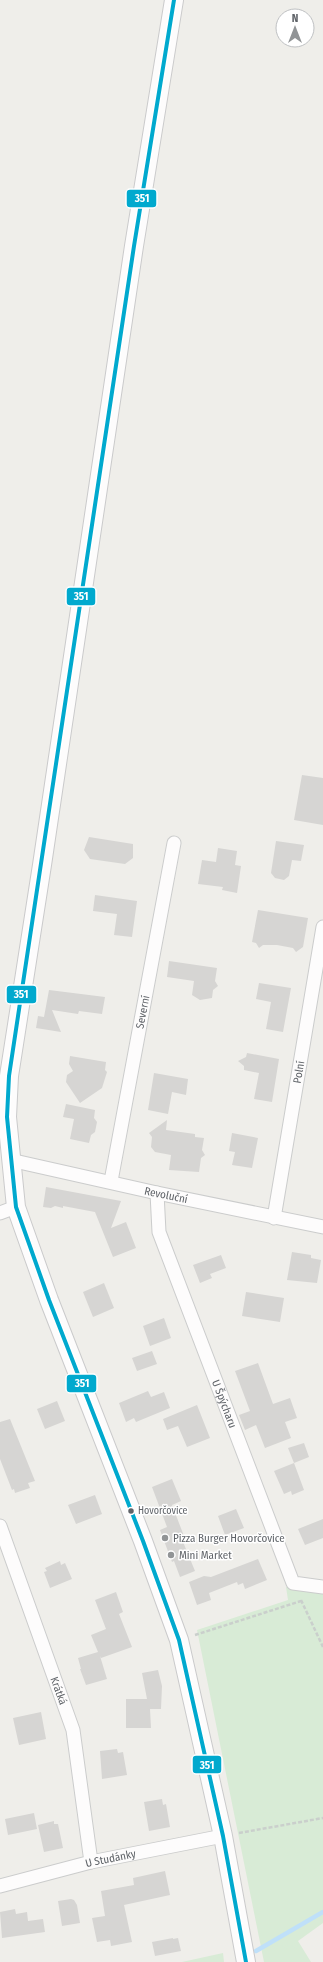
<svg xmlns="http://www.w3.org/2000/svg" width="323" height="1962" viewBox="0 0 323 1962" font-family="'Fira Sans Condensed',sans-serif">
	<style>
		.green { fill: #d8ebd6 }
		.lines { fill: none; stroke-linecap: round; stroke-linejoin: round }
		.stream { stroke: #bfe0f9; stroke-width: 4.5 }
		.building { fill: #d6d5d3 }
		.street-casing { stroke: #cbcccc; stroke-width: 15 }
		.secondary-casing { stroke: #cacacb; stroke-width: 20 }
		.path { stroke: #cacfcc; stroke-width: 2.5; stroke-dasharray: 4 2; stroke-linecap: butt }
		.street { stroke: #fdfcfc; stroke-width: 13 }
		.secondary { stroke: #fdfcfc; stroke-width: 18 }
		.bus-1-casing { stroke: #fff; stroke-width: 7 }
		.bus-1 { stroke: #00a9ce; stroke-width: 4 }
		.bus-dot { fill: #5f6368; stroke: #fff; stroke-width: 1.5 }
		.poi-dot { fill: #919496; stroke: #fff; stroke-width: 1.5 }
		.labels { text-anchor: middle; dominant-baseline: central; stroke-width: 3; stroke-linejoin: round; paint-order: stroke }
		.bus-label { font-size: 10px; fill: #5f6368; stroke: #fff; text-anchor: start }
		.street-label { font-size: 11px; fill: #5f6368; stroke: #fff }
		.poi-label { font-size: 11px; fill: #5f6368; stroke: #fff; text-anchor: start }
		.line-badge { stroke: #fff; stroke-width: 1.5 }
		.badge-label { font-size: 11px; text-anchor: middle; font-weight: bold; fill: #fff }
	</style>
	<rect width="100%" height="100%" fill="#efeeea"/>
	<path class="green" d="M286 1587 323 1594V1923L298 1941 311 1962H264L197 1630 288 1600Z
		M223 1953 224 1962H182Z"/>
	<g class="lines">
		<path class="stream" d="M256 1951 323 1912"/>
	</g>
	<path class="building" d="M302 775 323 778V825L294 820Z
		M89 837 133 844V858L125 864 90 859 84 850Z
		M276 841 304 845 301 861 292 860 289 876 284 880 275 878 271 873Z
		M218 848 237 851 235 865 241 866 237 893 222 890 223 887 198 884 202 860 216 862Z
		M95 895 137 901 132 937 114 935 117 914 93 911Z
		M258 910 308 918 303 947 296 952 293 948 277 945H263L259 948 256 943 252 942Z
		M169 961 217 968 215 981 218 986 213 990 212 998 200 1000 192 995 194 981 167 977Z
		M259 983 291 988 283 1032 266 1029 271 1002 256 999Z
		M49 990 105 997 102 1014 79 1011 78 1014 52 1010 61 1032 36 1028 38 1016 44 1017Z
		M247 1053 279 1059 272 1102 254 1099 259 1073 244 1070V1066L238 1061 246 1057Z
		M70 1056 106 1062 105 1070 107 1072 102 1088 80 1103 66 1082 67 1075 73 1071 69 1064Z
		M154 1073 188 1079 186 1095 172 1092 168 1114 148 1110Z
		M66 1104 95 1110 94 1118 97 1122 95 1132 91 1135 89 1143 70 1139 74 1119 63 1117Z
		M167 1120 166 1130 195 1134V1137L204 1138 202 1150 205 1155 201 1158 199 1172 169 1170 171 1155 155 1152 151 1147 152 1137 149 1133Z
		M232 1133 258 1138 252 1168 232 1165 235 1152 229 1151Z
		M46 1187 121 1201 111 1228 126 1222 136 1248 113 1257 95 1212 63 1206V1208L55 1206 51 1208 43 1207Z
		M292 1252 311 1255V1258L321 1260 317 1283 287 1280Z
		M221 1255 226 1268 210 1274 212 1278 200 1283 193 1265Z
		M104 1283 114 1308 93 1317 83 1292Z
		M246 1292 284 1298 280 1322 242 1316Z
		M164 1318 171 1338 150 1346 143 1326Z
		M152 1351 157 1364 137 1371 132 1358Z
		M258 1363 273 1404 290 1398 297 1418 285 1422 291 1438 265 1448 256 1425 245 1430 239 1415 250 1411 235 1371Z
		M148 1391 151 1397 164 1392 170 1408 136 1422 134 1418 126 1422 119 1403Z
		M57 1401 65 1421 45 1429 37 1409Z
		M197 1405 210 1438 187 1447 178 1426 167 1430 163 1419Z
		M10 1419 35 1481 28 1483 30 1488 15 1493 14 1489 12 1490 0 1459V1422Z
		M304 1443 309 1457 294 1463 288 1448Z
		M294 1463 304 1490 292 1495 291 1491 284 1494 274 1471Z
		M172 1479 181 1501 172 1505 184 1536 181 1537 195 1571 180 1577 174 1561 172 1562 160 1530 167 1527 152 1487Z
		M95 1495 102 1514 76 1524 68 1505Z
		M236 1509 244 1528 225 1535 218 1516Z
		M323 1519V1538L305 1545 298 1529Z
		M258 1559 267 1580 245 1589 243 1583 238 1585 237 1582 209 1593 211 1600 197 1605 189 1582 204 1576 211 1577Z
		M60 1561 61 1565 65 1563 72 1579 50 1588 44 1572 47 1571 45 1568Z
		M116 1592 123 1612 119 1614 132 1647 101 1658 100 1656 107 1679 86 1685 80 1669H81L78 1658 98 1652 91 1635 106 1629 95 1600Z
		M158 1670 162 1686 161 1709H150L151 1728H126V1699H147L142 1673Z
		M41 1712 46 1739 19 1745 13 1718Z
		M117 1749 118 1753 123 1752 127 1775 102 1779 100 1751Z
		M162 1799 163 1805 166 1804 170 1827 149 1831 144 1802Z
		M34 1813 37 1829 8 1835 5 1819Z
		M54 1821V1824H58L63 1848 44 1852 38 1825Z
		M165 1871 170 1895 124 1905 132 1942 111 1946 110 1940 97 1942 92 1918 105 1916 101 1891 134 1885 133 1878Z
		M71 1899 74 1900 77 1905 80 1923 62 1926 58 1901Z
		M15 1909 16 1914 27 1912 28 1921 43 1919 45 1932 2 1938 0 1912Z
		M173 1938V1939L178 1938 181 1951 155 1956 152 1942Z"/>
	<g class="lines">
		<defs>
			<g id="street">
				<path id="s1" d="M10 1160 157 1193 323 1227"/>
				<path id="s2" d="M111 1181 174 843"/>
				<path id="s3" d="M157 1193 159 1232 293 1583 323 1587"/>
				<path d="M0 1213 16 1207"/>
				<path id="s4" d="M274 1218 323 927"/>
				<path id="s5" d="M0 1526 73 1730 91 1862"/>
				<path id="s6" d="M0 1886 91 1862 223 1836"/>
			</g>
			<path id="secondary" d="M174 0 134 246 42 865 9 1076 7 1117 16 1207 49 1300 143 1541 179 1640 223 1836 246 1962"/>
		</defs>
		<use href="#street" class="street-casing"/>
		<use href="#secondary" class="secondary-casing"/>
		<path class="path" d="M301 1600 323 1647
			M195 1635 301 1601
			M239 1833 323 1818"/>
		<use href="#street" class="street"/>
		<use href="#secondary" class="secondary"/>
		<defs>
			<path id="bus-1" d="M174 0 134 246 9 1076 7 1117 16 1207 49 1300 143 1541 179 1640 223 1836 246 1962"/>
		</defs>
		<use href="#bus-1" class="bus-1-casing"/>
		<use href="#bus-1" class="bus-1"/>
	</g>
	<circle class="bus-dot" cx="131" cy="1511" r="3.5"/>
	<g class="poi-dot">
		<circle cx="165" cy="1538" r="4"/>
		<circle cx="171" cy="1555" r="4"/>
	</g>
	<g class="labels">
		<g class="bus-label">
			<text x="138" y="1511">Hovorčovice</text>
		</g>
		<g class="street-label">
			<text stroke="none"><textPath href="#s2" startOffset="172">Severní</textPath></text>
			<text stroke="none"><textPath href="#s4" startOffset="148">Polní</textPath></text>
			<text stroke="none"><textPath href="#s1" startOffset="160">Revoluční</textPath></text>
			<text stroke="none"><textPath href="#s3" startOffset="223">U Špýcharu</textPath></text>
			<text stroke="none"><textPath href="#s5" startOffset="175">Krátká</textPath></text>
			<text stroke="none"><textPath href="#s6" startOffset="114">U Studánky</textPath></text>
		</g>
		<g class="poi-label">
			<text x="173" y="1538">Pizza Burger Hovorčovice</text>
			<text x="179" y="1555">Mini Market</text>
		</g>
	</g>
	<g class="line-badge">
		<rect x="126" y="189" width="31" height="19" rx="4" fill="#00a9ce"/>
		<rect x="66" y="587" width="30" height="19" rx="4" fill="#00a9ce"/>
		<rect x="6" y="985" width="31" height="19" rx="4" fill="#00a9ce"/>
		<rect x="66" y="1374" width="31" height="19" rx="4" fill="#00a9ce"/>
		<rect x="192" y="1755" width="30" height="19" rx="4" fill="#00a9ce"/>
	</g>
	<g class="badge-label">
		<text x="142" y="202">351</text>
		<text x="81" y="600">351</text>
		<text x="21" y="998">351</text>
		<text x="82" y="1387">351</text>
		<text x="207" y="1769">351</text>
	</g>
	<g transform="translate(295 28)"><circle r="19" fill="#ffffff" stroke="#bfc1c3"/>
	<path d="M0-3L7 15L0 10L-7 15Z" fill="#919496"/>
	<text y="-6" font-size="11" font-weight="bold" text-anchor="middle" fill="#5f6368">N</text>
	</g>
</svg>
